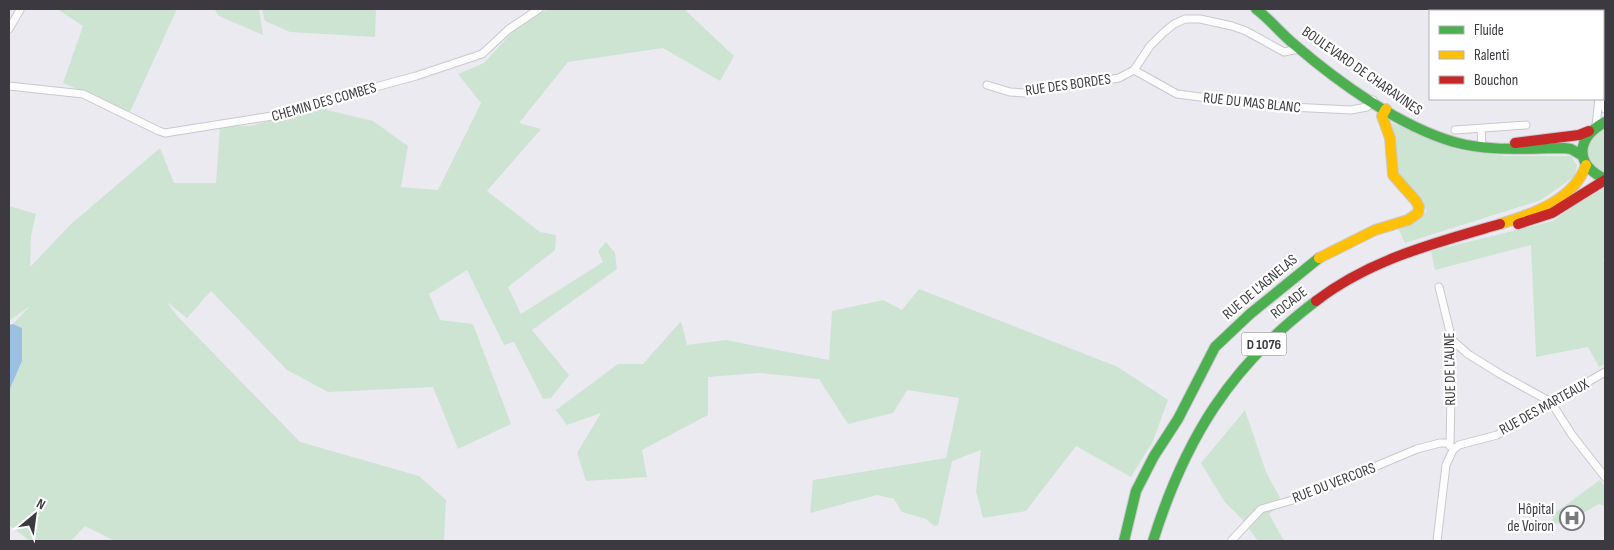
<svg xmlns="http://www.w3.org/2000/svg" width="1614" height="550" viewBox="0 0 1614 550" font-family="'Sofia Sans Condensed',sans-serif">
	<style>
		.green { fill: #cde4d2 }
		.water { fill: #9cc0e2 }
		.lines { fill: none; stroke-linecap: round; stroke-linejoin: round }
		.street-casing { stroke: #cac8ce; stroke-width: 9 }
		.fast-casing { stroke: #cac8ce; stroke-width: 12 }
		.slow-casing { stroke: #cac8ce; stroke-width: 12 }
		.jam-casing { stroke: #cac8ce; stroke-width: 12 }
		.street { stroke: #fcfcfd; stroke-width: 7 }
		.fast { stroke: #4caf50; stroke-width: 10 }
		.slow { stroke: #ffc107; stroke-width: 10 }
		.jam { stroke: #c62828; stroke-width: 10 }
		.labels { text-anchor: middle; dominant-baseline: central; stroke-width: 4.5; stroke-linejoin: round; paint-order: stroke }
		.shield { fill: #fff; stroke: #767579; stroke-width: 1 }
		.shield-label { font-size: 14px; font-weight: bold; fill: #3c3a40 }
		.street-label { font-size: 15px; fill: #3c3a40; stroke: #fff }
		.poi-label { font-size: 15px; fill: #3c3a40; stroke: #fff; text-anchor: end }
	</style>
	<rect width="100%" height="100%" fill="#eceaf1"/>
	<path class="green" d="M57 9H177L130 112 63 83 83 26Z
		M214 9H259L263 35 219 16Z
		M262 9H376L375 37 290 32 265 21Z
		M548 9H684L734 56 720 81 663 48 568 62 519 123 541 129 487 191 540 232 556 235 555 250 508 287 521 314 603 262 598 251 606 242 615 253 617 269 532 330 569 375 551 398 543 399 514 342 504 345 467 270 429 294 440 320 473 324 511 424 458 449 433 387 328 392 287 370 211 291 187 318 167 302 178 317 300 442 419 476 446 500 444 541H115L85 526 71 541H30L9 525V391L22 361V328L13 324 30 306 9 321V206L36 214 31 236 30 267 71 224 160 148 174 183H216L220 126H250L326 106 327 110 373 121 408 146 401 187 438 190 481 103 458 74 484 63 518 26Z
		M1387 121 1459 150 1506 156H1571L1577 165 1575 176 1541 200 1405 243 1397 226 1427 211 1396 170 1397 147Z
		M1605 128V174C1581 169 1582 134 1605 128Z
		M1605 188V258L1603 259 1605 264V364L1599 367 1588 347 1536 357 1531 245 1435 270 1431 251 1553 221 1577 203Z
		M919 289 1118 367 1168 400 1153 441 1131 477 1076 446 1026 511 983 518 976 491 981 450 952 461 938 525 934 526 926 519 902 512 894 499 877 495 810 513 813 480 946 458 959 398 907 390 893 413 848 424 819 379 759 373 708 377V415L642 450 647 477 586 481 577 453 601 413 567 425 556 410 618 364H643L681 321 687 345 726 340 829 360 832 311 883 300 902 310Z
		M1245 410 1266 472 1283 503 1269 514 1284 541H1258L1241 518 1224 501 1201 463Z
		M1600 480 1605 486V506L1599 504 1571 520 1570 518 1563 523 1554 524 1552 515Z"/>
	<path class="water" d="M13 324 22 328V361L9 391V325Z"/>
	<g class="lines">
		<defs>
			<path id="street" d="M9 29 20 10
				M1134 70 1177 94 1270 106 1351 110 1367 107 1373 100
				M987 85 1010 92 1025 93 1119 78 1134 70 1150 46 1163 33 1174 24 1185 19H1200L1232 26 1246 31 1284 52 1299 49
				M9 86 83 94 159 131 165 133 291 113 346 95 416 76 482 54 509 29 539 9
				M1603 90 1605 88
				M1605 94V109
				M1596 125 1599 99
				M1481 129 1482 146
				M1455 130 1526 125
				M1439 287 1452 340 1450 446
				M1452 340 1468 354 1500 374 1551 402 1572 435 1605 477
				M1231 541 1261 509 1300 498 1417 449 1440 443H1449
				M1437 541 1446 465 1453 450 1459 445 1497 435 1605 372"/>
			<path id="fast" d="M1256 9C1271 20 1281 34 1295 45 1338 82 1399 126 1454 142 1489 152 1528 148 1564 148L1571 149 1583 156
				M1605 122C1576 138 1574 164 1605 179
				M1124 541 1136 491 1154 456 1178 419 1215 347 1250 314 1319 258
				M1153 541C1185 439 1230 366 1316 301"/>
			<path id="slow" d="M1500 224C1533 214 1574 200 1586 165
				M1319 258 1375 230 1408 220 1418 213 1419 207 1416 201 1393 175 1390 138 1382 116 1386 109"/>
			<path id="jam" d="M1515 143 1579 135 1589 131
				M1518 224 1552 213 1605 180
				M1316 301C1371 259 1435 243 1500 224"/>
		</defs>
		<use href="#street" class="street-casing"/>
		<use href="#fast" class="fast-casing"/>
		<use href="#slow" class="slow-casing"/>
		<use href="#jam" class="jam-casing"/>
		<use href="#street" class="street"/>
		<use href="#fast" class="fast"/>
		<use href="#slow" class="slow"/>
		<use href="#jam" class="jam"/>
	</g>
	<defs>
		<symbol id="hospital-ring" viewBox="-11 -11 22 22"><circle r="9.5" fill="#fff" stroke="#7a787e" stroke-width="1.5"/><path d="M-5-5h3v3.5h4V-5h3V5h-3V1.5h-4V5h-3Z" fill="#7a787e"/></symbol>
	</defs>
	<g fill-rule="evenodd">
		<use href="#hospital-ring" x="1558" y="504" width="28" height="28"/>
	</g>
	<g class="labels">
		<rect class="shield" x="1241.5" y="332.5" width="45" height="23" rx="4"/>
		<g class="shield-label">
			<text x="1264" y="344">D 1076</text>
		</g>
		<g class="street-label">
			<text transform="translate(1362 71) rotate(35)">BOULEVARD DE CHARAVINES</text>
			<text transform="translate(1068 85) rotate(-8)">RUE DES BORDES</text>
			<text transform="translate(324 102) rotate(-16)">CHEMIN DES COMBES</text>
			<text transform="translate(1252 103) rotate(6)">RUE DU MAS BLANC</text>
			<text transform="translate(1260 287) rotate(-40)">RUE DE L'AGNELAS</text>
			<text transform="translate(1289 303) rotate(-38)">ROCADE</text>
			<text transform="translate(1450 369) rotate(-91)">RUE DE L'AUNE</text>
			<text transform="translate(1544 407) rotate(-29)">RUE DES MARTEAUX</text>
			<text transform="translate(1334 483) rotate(-21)">RUE DU VERCORS</text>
		</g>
		<g class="poi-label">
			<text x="1554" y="509">Hôpital<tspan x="1554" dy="17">de Voiron</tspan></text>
		</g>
	</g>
	<rect width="1614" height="550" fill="none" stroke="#3c3a40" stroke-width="20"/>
	<rect x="1429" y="10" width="175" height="90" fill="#ffffff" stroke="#b1b0b3"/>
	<rect x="1439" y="26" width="25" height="8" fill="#4caf50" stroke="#b1b0b3"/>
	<text x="1474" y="35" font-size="15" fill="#3c3a40">Fluide</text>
	<rect x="1439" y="51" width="25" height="8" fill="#ffc107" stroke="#b1b0b3"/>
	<text x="1474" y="60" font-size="15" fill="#3c3a40">Ralenti</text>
	<rect x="1439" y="76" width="25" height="8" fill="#c62828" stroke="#b1b0b3"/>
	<text x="1474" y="85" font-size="15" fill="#3c3a40">Bouchon</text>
	<g transform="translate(35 515) rotate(29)" stroke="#ffffff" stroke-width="4" paint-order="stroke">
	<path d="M0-4L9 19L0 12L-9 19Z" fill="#3c3a40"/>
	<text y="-8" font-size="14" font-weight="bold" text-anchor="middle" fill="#3c3a40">N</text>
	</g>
</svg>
